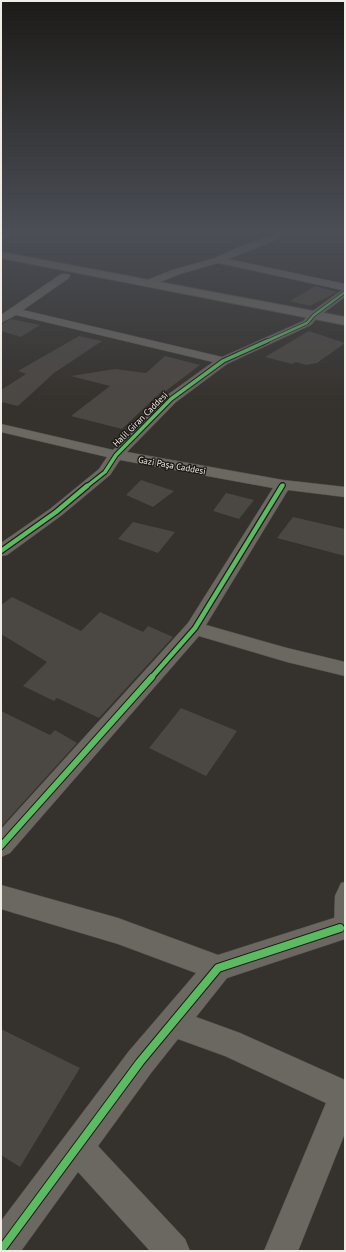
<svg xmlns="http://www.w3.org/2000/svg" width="346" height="1252" viewBox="0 0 346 1252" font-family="'PT Sans',sans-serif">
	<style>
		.building { fill: #4b4742 }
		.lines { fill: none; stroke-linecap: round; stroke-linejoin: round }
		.service-casing { stroke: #524f4a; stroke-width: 1 }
		.minor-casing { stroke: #524f4a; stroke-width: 1 }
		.tertiary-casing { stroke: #524f4a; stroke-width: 2 }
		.trunk-casing { stroke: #524f4a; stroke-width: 2 }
		.service { fill: #6b6761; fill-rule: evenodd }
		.minor { fill: #6b6761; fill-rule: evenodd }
		.tertiary { fill: #6b6761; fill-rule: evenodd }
		.trunk { fill: #6f6a62; fill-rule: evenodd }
		.cycleway-far4-casing { stroke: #1d1a16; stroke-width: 4 }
		.cycleway-far3-casing { stroke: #1d1a16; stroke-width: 5.5 }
		.cycleway-far2-casing { stroke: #1d1a16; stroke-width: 7 }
		.cycleway-far1-casing { stroke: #1d1a16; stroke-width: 8 }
		.cycleway-casing { stroke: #1d1a16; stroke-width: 10 }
		.cycleway-far4 { stroke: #5cba63; stroke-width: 2.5 }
		.cycleway-far3 { stroke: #5cba63; stroke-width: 3.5 }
		.cycleway-far2 { stroke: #5cba63; stroke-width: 4.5 }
		.cycleway-far1 { stroke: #5cba63; stroke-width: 6 }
		.cycleway { stroke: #5cba63; stroke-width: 8 }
		.labels { text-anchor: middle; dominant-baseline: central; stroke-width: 3; stroke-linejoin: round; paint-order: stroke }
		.far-street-label { font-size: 9px; fill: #f0ebe4; stroke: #1d1a16 }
	</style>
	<rect width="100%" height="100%" fill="#35312c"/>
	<path class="building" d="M315 286 337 292 310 306 290 301Z
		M11 319 40 325 21 337 1 331V325Z
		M309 331 345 343 317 363 306 365 296 362 292 364 265 357Z
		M79 336 102 341 54 373 18 406 1 402V390L26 374 18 371Z
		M165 356 200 365 163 393 161 392 122 429 71 416 110 386 71 376 115 369 146 373Z
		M141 480 174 491 153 507 126 495Z
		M226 493 254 500 239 519 213 511Z
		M293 517 345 529V556L277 538Z
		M133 522 175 532 158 553 118 539Z
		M12 597 81 631 100 612 143 632 148 626 173 637 99 718 57 698 54 701 23 686 47 662 1 634V605Z
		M181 708 237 731 206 776 149 748Z
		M1 711 50 735 55 730 77 743 1 827Z
		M1 1029 80 1068 20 1167 1 1155Z"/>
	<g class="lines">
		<defs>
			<path id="service" d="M345 882V938L336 932 334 928 335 896 341 883Z"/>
			<path id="minor" d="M279 230H290L276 240 228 259 345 284V297L318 317 311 325 227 364 176 402 127 452 283 480 345 487V497L288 490 206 625 287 648 345 662V676L287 662 199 636 10 853 1 857V829L188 623 273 488 120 460 110 475 62 515 7 555 1 556V543L50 509 99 469 107 457 1 432V424L113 450 166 396 213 362 16 315 1 323V315L61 274H69L70 276 69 278 23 310 222 357 303 321 310 313 342 290 218 263 180 274 153 285H145L144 283 145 281 172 270 215 258 234 249 270 236Z
				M1 885 118 918 218 955 340 916 345 917V939L227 978 196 1017 240 1033 345 1080V1133L298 1251H264L326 1103 225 1056 178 1039 151 1073 98 1146 185 1239 190 1251H150L78 1172 21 1251H1V1221L129 1051 196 973 118 944 1 909Z"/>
			<path id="tertiary" d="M5 230H19L1 240V233Z"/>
			<path id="trunk" d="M1 252 345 317V325L1 258Z"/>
		</defs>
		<use href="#service" class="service-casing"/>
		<use href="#minor" class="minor-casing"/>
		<use href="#tertiary" class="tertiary-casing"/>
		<use href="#trunk" class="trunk-casing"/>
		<use href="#service" class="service"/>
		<use href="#minor" class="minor"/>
		<use href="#tertiary" class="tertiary"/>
		<use href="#trunk" class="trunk"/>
		<defs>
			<path id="cycleway-far4" d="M265 342 307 323 314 315 345 292"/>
			<path id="cycleway-far3" d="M86 487 105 472 116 455 171 399 223 361 267 341
				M281 487 283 485"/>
			<path id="cycleway-far2" d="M1 551 56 512 87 486
				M151 678 195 628 282 486"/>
			<path id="cycleway-far1" d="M1 846 152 677"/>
			<path id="cycleway" d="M1 1250 140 1062 218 968 340 928"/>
		</defs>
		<use href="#cycleway-far4" class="cycleway-far4-casing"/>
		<use href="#cycleway-far3" class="cycleway-far3-casing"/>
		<use href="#cycleway-far2" class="cycleway-far2-casing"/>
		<use href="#cycleway-far1" class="cycleway-far1-casing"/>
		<use href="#cycleway" class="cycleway-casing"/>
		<use href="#cycleway-far4" class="cycleway-far4"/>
		<use href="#cycleway-far3" class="cycleway-far3"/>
		<use href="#cycleway-far2" class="cycleway-far2"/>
		<use href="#cycleway-far1" class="cycleway-far1"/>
		<use href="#cycleway" class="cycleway"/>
	</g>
	<linearGradient id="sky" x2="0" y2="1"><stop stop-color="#1d1b18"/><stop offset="0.57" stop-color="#4b4e56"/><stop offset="1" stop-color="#4b4e56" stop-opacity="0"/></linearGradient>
	<rect width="346" height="406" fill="url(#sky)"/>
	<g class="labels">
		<g class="far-street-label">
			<text transform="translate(140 419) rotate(-45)">Halil Giran Caddesi</text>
			<text transform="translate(172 465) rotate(10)">Gazi Paşa Caddesi</text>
		</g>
	</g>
	<rect width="346" height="1252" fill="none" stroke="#f0ebe4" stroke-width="4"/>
</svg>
